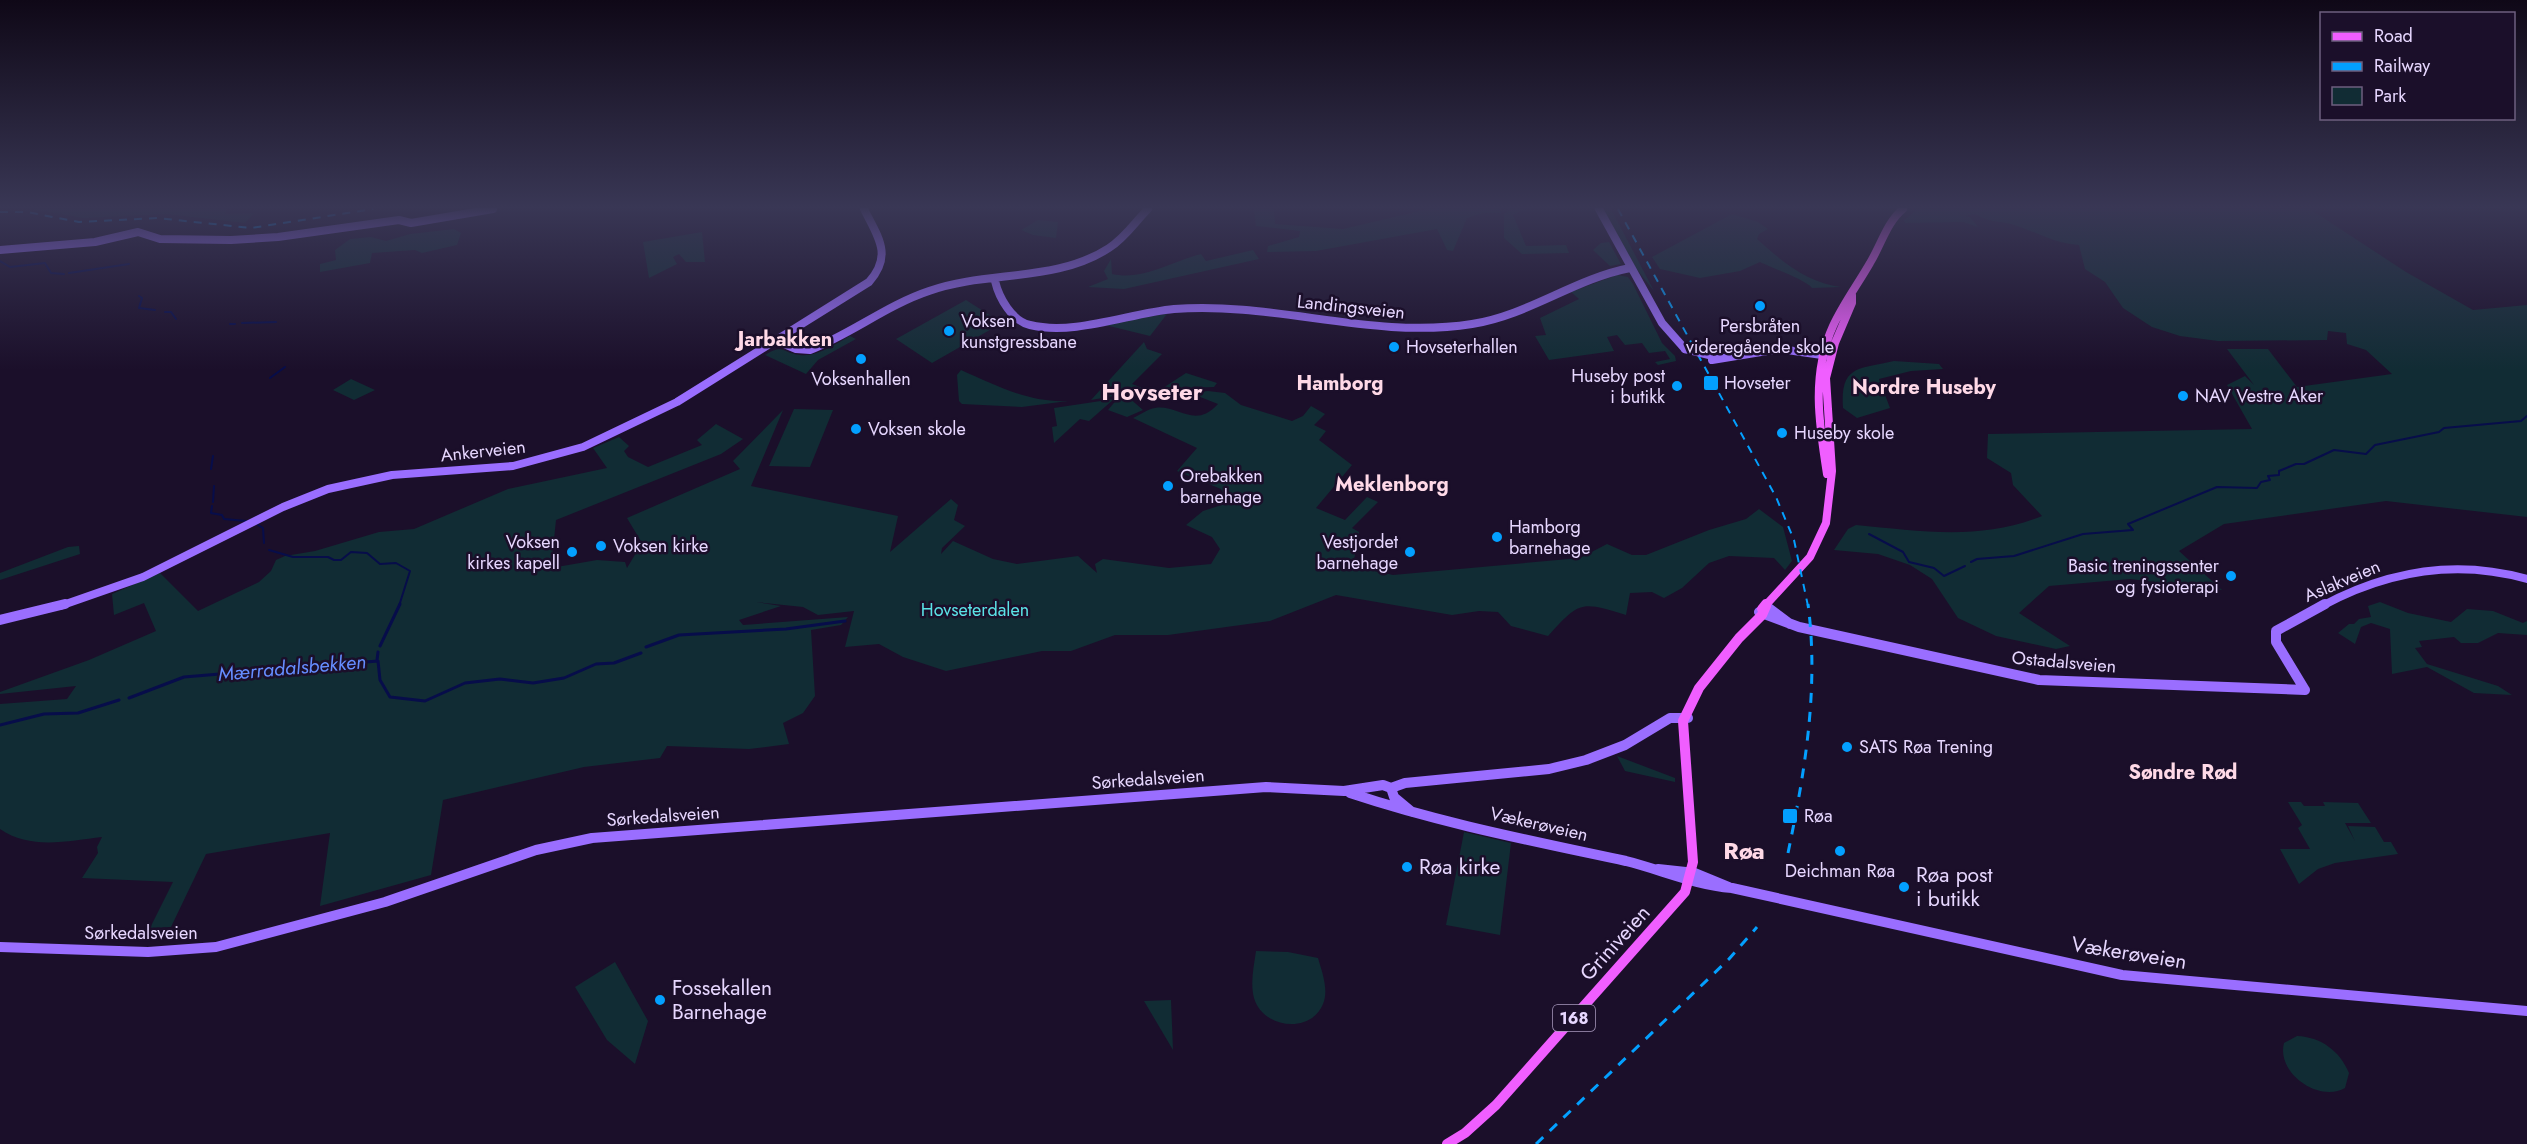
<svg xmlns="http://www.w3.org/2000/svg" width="2527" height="1144" viewBox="0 0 2527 1144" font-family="Jost,sans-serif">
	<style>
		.green { fill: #112c34 }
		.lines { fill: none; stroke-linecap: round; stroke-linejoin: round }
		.stream-far1 { stroke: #070d4a; stroke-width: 2 }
		.stream { stroke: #070d4a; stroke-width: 3 }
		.secondary-far1 { stroke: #9a6eff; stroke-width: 8 }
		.secondary { stroke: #9a6eff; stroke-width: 10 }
		.primary-far1 { stroke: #f05eff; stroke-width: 8 }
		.primary { stroke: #f05eff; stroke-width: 10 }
		.rail-far1 { stroke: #03a0ff; stroke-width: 2; stroke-dasharray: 8 7; stroke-linecap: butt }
		.rail { stroke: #03a0ff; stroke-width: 3; stroke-dasharray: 10 9; stroke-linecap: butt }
		.secondary-bridge { stroke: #9a6eff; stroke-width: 8 }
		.poi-dot { fill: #03a0ff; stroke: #1b0f2a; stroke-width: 2 }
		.labels { text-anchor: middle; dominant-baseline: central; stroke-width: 5; stroke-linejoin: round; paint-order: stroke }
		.shield { fill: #1b0f2a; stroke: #aa9bbf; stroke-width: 1.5 }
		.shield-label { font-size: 16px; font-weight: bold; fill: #e7d7ff }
		.street-label { font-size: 18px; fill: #e7d7ff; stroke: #1b0f2a }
		.poi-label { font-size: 18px; fill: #e7d7ff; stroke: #1b0f2a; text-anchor: start }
		.park-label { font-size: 18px; fill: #5be3e7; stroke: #1b0f2a }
		.neighbourhood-label { font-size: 20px; font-weight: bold; fill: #ffd9e7; stroke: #1b0f2a }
		.water-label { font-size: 20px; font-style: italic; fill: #658dff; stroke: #1b0f2a }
		.near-poi-label { font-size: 21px; fill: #e7d7ff; stroke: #1b0f2a; text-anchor: start }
		.near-street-label { font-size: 21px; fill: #e7d7ff; stroke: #1b0f2a }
		.district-label { font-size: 24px; font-weight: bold; fill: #ffd9e7; stroke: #1b0f2a }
	</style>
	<rect width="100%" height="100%" fill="#1b0f2a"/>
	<path class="green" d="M33 209H227L225 214 254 213 245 223 166 214 83 218Z
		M1254 209H1274L1275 224 1343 229 1428 209H1499L1501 213H1483L1467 218 1453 251 1447 250 1437 229 1316 251 1267 252 1268 246 1299 237 1300 231 1256 226Z
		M1510 209H1524L1513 215 1526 246 1566 245 1569 253 1522 254 1504 238V214Z
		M1604 209H1611L1654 291 1635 267Z
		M1918 209H2310L2406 272 2473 310 2527 305V517L2386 501 2224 524 2179 551 2222 590 2130 579 2049 586 2019 613 2070 646 2056 649 1996 636 1958 618 1932 579 1910 565 1878 554 1834 550 1848 529 1856 525C1920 531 1981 541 2042 516L2013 485 2011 473 1987 458 1988 434 2252 429 2227 385 2245 376 2254 385 2227 349H2268L2297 387 2392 374 2366 350 2347 344 2346 333 2328 331 2327 340 2218 341 2180 336 2152 327 2123 308 2105 282 2085 269 2079 245C2054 244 2035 231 2011 224 1997 221 1988 222 1975 214L1965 216 1970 217 1978 227 1963 222 1905 223 1904 220Z
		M1732 214 1758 222 1768 229 1759 234 1757 239C1781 261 1808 283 1841 287L1812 288C1806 280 1772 268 1760 262L1740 271 1700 278 1660 269 1652 257Z
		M1038 220 1058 222 1056 238 1033 235 1021 230Z
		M454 229 461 233 457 245 422 253 415 250 372 253 370 263 320 272V264L336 260 335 250 350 239 371 237 386 241 410 234Z
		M702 232 705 262H686L679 254 673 257 677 264 649 278 643 242Z
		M1609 242 1621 264 1610 266 1593 250 1601 243Z
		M1253 250 1259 259 1124 289 1088 287 1108 279 1104 271 1111 259 1112 274C1143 281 1172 261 1201 254L1206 261Z
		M1617 275 1628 277 1633 284 1662 343 1675 356 1676 361 1658 365 1655 362 1670 359 1665 351 1649 353 1642 343 1625 345 1617 335 1607 337 1614 351 1549 360 1535 336 1546 335 1540 318 1579 299 1571 292Z
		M966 300 1002 323 932 363 896 339Z
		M1167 314 1150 336 1101 324Z
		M850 336 856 339 818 360 806 374 765 355C784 343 782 353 800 355 818 357 835 344 850 336Z
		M1144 342 1147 349 1162 354 1132 384 1148 390 1091 400Z
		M1894 361 1939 364 1943 369 1911 371 1879 379 1890 408 1857 418 1843 408C1840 365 1859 369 1894 361Z
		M961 370C995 385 1029 403 1068 401L1022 407 962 404 959 401 957 375Z
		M1186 373 1217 383 1214 387 1186 388 1178 394 1163 388Z
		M351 379 375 390 354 400 333 390Z
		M1208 391 1225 393 1241 405 1292 421 1303 416 1311 406 1325 414 1314 425 1326 431 1319 440 1352 465 1316 508 1345 520 1367 497 1378 502 1352 528 1359 532 1353 566 1393 575 1580 558 1607 544 1632 555H1646L1709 530 1746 519 1759 509 1783 527 1792 561 1785 570 1774 558 1729 556 1709 563 1682 588 1664 598 1652 592 1630 593 1626 615C1580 601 1580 601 1548 636L1511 626 1498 612 1479 611 1452 615 1336 595 1270 621 1168 635H1115L1071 651H1042L946 671 903 657 879 644 845 647 854 611 818 615 803 607 756 602 781 606 739 620 743 625 848 617 841 625 811 630 815 696 803 713 783 723 789 744 749 749 667 746 660 758 584 767 443 800 431 875 320 906 330 833 206 854 171 927 150 928 173 882 82 878 98 853 97 847 102 837C68 841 30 850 0 829V704L67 699 76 686 0 694V692L89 660 156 631 144 603 114 615 112 594 160 573 198 611 259 582 271 571 276 560 285 556 315 551 379 532 414 529 508 489 607 468 593 448 619 437 629 446 624 451 628 457 648 467 702 445 697 440 716 424 743 439 721 454 556 520 551 568 597 560 625 562 627 568 642 543 627 518 740 469 733 461 783 410 751 486 898 516 890 552 951 499 958 505 954 520 965 526 942 548 941 554 953 541 993 559 1017 564 1078 556 1097 573 1095 564 1103 559 1169 568 1211 564 1220 549 1212 537 1186 525 1203 511 1228 503 1221 489 1177 471 1197 448 1133 418C1140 415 1148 409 1155 408 1177 404 1195 430 1218 404L1190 393Z
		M1128 397 1143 410 1127 417 1108 410 1118 398Z
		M1114 399 1089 421 1080 419 1054 443 1052 427 1057 426 1054 408Z
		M794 409 833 410 810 467 769 466Z
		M79 546 80 554 0 580V573L68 547Z
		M2380 602 2408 613 2451 622 2467 609 2493 611 2523 623 2527 621V635L2498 633 2478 643H2461L2454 637 2419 641 2422 647 2415 648 2427 664 2498 686 2512 695 2474 693 2427 667 2392 674 2390 629 2371 623 2361 627 2355 644 2338 633 2349 624H2354L2359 619 2371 617 2368 606Z
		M1617 756 1675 778V782L1625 771Z
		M2288 802H2301L2304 806H2325L2323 802 2358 803 2371 823H2345L2355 841 2348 826 2375 827 2384 842H2391L2398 854 2335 863 2318 869 2299 884 2280 849H2310L2298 828 2302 825Z
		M1464 832 1511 843 1500 935 1446 925Z
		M1256 951 1288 952 1318 958C1322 972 1329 990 1323 1004 1311 1034 1263 1029 1254 998 1250 982 1254 966 1256 951Z
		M615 962 648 1021 635 1064 607 1040 575 987Z
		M1171 1000 1173 1050 1144 1001Z
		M2297 1036C2321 1037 2340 1051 2349 1073L2345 1088C2319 1103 2276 1073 2284 1043Z"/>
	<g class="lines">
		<path class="stream-far1" d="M0 261 10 267 45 263 51 273 64 274
			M69 273 129 264
			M139 296 142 298 139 308 155 310
			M165 312H171L176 319
			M242 323 276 322
			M230 324H235
			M270 378 285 367
			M211 469 213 456
			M213 502 214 486
			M212 506 211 513 222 515 224 519 246 521
			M258 525 263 528 264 543
			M1869 534 1903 552 1909 562 1934 568 1944 576 1965 566
			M269 550 293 557H328L334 560H341L351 552 367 553 380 564 396 563 410 571 399 606
			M1971 562 1977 559 2014 556 2083 534 2133 530 2128 524 2217 487 2257 488 2261 482 2270 480 2268 476 2279 475V471L2296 464H2304L2334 450 2366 454 2375 445 2439 432 2444 428 2521 421 2527 416"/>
		<path class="stream" d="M380 646 400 604
			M646 647 679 635 786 629 845 621
			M377 660 378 652
			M129 698 184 677 378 661 380 680 390 697 425 701 465 683 500 679 533 683 564 678 596 664 614 663 641 653
			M0 725 44 714 78 713 119 700"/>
		<path class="secondary-far1" d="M1599 209 1662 323 1685 349
			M0 250 95 242 138 232 160 239 231 240 278 237 399 220 411 223 493 209
			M995 281C999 298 1012 321 1030 325 1074 336 1130 313 1174 309 1274 301 1372 340 1472 324 1529 315 1574 279 1630 268
			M777 341 796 349 810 350C851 334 887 305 929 291 988 270 1055 283 1109 248 1125 238 1135 222 1148 209
			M1712 360 1780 349 1829 356
			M60 606 143 577 283 507 328 489 392 475 513 466 583 447 677 402 869 282C893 255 878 237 864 209
			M2322 606C2387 571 2456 559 2527 579"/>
		<path class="secondary" d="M1766 606 1790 624
			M1759 612 1799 627 2039 680 2305 690
			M0 620 65 604
			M2305 690 2276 642V631L2325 604
			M1391 788 1405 783 1549 769 1586 760 1625 745 1670 718H1688
			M1350 793C1440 823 1533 841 1626 861 1662 870 1695 885 1732 888L2122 975 2527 1011
			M1394 797 1412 812
			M1658 869 1695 873 1729 887
			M0 947 148 952 216 947 385 902 536 850 592 838 1266 787 1344 791 1383 785 1391 788 1394 797"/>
		<path class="primary-far1" d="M1827 474C1819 424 1811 374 1833 326 1843 304 1858 284 1870 263 1881 245 1887 222 1903 209
			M1765 606 1810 557 1826 523 1832 471 1826 378 1835 343 1852 303V295"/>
		<path class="primary" d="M1762 609 1766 604
			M1447 1144 1465 1133 1496 1105 1685 892 1693 862 1683 721 1699 688 1739 638 1762 615 1766 606"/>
		<path class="rail-far1" d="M1618 209 1776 497 1794 540 1808 606
			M0 212H27L79 222 157 218 251 228 373 209"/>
		<path class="rail" d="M1788 853C1805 771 1819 688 1808 604
			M1536 1144 1729 959 1757 927"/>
		<path class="secondary-bridge" d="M1685 349 1709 355"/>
	</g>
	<linearGradient id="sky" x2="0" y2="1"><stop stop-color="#0f0817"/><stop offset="0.56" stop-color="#393755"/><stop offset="1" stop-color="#393755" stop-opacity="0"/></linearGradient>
	<rect width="2527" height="370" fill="url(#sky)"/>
	<g class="poi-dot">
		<circle cx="1760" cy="306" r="6"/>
		<circle cx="949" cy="331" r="6"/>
		<circle cx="1394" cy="347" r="6"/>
		<circle cx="861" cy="359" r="6"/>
		<rect x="1703" y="375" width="16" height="16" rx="3"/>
		<circle cx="1677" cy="386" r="6"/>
		<circle cx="2183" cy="396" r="6"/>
		<circle cx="856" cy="429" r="6"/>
		<circle cx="1782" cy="433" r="6"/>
		<circle cx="1168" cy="486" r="6"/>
		<circle cx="1497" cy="537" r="6"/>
		<circle cx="601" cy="546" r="6"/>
		<circle cx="572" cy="552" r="6"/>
		<circle cx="1410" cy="552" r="6"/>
		<circle cx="2231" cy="576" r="6"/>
		<circle cx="1847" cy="747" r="6"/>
		<rect x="1782" y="808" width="16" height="16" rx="3"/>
		<circle cx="1840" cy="851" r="6"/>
		<circle cx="1407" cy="867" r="6"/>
		<circle cx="1904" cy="887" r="6"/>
		<circle cx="660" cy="1000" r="6"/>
	</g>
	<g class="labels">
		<rect class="shield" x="1553" y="1005" width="42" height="26" rx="4.5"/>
		<g class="shield-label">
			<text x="1574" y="1018">168</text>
		</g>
		<g class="street-label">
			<text transform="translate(1351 307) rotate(6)">Landingsveien</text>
			<text transform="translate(483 451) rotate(-6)">Ankerveien</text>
			<text transform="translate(2342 581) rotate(-23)">Aslakveien</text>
			<text transform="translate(2064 662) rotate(5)">Ostadalsveien</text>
			<text transform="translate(1148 779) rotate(-4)">Sørkedalsveien</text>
			<text transform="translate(663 816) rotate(-4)">Sørkedalsveien</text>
			<text transform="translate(1539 824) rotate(13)">Vækerøveien</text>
			<text x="141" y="933">Sørkedalsveien</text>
		</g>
		<g class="poi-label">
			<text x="961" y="321">Voksen<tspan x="961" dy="21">kunstgressbane</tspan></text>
			<text x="1760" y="326" text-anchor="middle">Persbråten<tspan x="1760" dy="21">videregående skole</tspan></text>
			<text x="1406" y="347">Hovseterhallen</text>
			<text x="1665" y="376" text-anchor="end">Huseby post<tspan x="1665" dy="21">i butikk</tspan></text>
			<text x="861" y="379" text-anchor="middle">Voksenhallen</text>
			<text x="1724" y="383">Hovseter</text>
			<text x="2195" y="396">NAV Vestre Aker</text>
			<text x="868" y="429">Voksen skole</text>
			<text x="1794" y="433">Huseby skole</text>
			<text x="1180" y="476">Orebakken<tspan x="1180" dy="21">barnehage</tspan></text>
			<text x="1509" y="527">Hamborg<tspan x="1509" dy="21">barnehage</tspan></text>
			<text x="560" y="542" text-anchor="end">Voksen<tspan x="560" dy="21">kirkes kapell</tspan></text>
			<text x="1398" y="542" text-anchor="end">Vestjordet<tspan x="1398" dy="21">barnehage</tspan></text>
			<text x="613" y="546">Voksen kirke</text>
			<text x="2219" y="566" text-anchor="end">Basic treningssenter<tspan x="2219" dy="21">og fysioterapi</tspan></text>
			<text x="1859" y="747">SATS Røa Trening</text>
			<text x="1804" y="816">Røa</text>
			<text x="1840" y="871" text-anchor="middle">Deichman Røa</text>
		</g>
		<g class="park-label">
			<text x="975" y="610">Hovseterdalen</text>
		</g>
		<g class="neighbourhood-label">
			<text x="785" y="339">Jarbakken</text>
			<text x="1340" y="383">Hamborg</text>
			<text x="1924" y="387">Nordre Huseby</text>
			<text x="1392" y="484">Meklenborg</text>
			<text x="2183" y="772">Søndre Rød</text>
		</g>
		<g class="water-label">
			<text transform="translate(292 668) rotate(-5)">Mærradalsbekken</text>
		</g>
		<g class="near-poi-label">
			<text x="1419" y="867">Røa kirke</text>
			<text x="1916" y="875">Røa post<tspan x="1916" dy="24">i butikk</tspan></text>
			<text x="672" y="988">Fossekallen<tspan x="672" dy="24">Barnehage</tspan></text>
		</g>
		<g class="near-street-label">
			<text transform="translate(1615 943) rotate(-48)">Griniveien</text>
			<text transform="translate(2129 953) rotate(9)">Vækerøveien</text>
		</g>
		<g class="district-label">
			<text x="1152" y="391">Hovseter</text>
			<text x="1744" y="850">Røa</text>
		</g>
	</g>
	<rect x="2320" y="12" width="195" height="108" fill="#1b0f2a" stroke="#6d5f7f" stroke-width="1.5"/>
	<rect x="2332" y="32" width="30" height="9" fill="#f05eff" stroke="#6d5f7f" stroke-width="1.5"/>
	<text x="2374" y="42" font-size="18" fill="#e7d7ff">Road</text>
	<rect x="2332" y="62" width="30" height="9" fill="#03a0ff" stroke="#6d5f7f" stroke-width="1.5"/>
	<text x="2374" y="72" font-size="18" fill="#e7d7ff">Railway</text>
	<rect x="2332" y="87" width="30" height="18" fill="#112c34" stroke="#6d5f7f" stroke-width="1.5"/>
	<text x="2374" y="102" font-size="18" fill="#e7d7ff">Park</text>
</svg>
